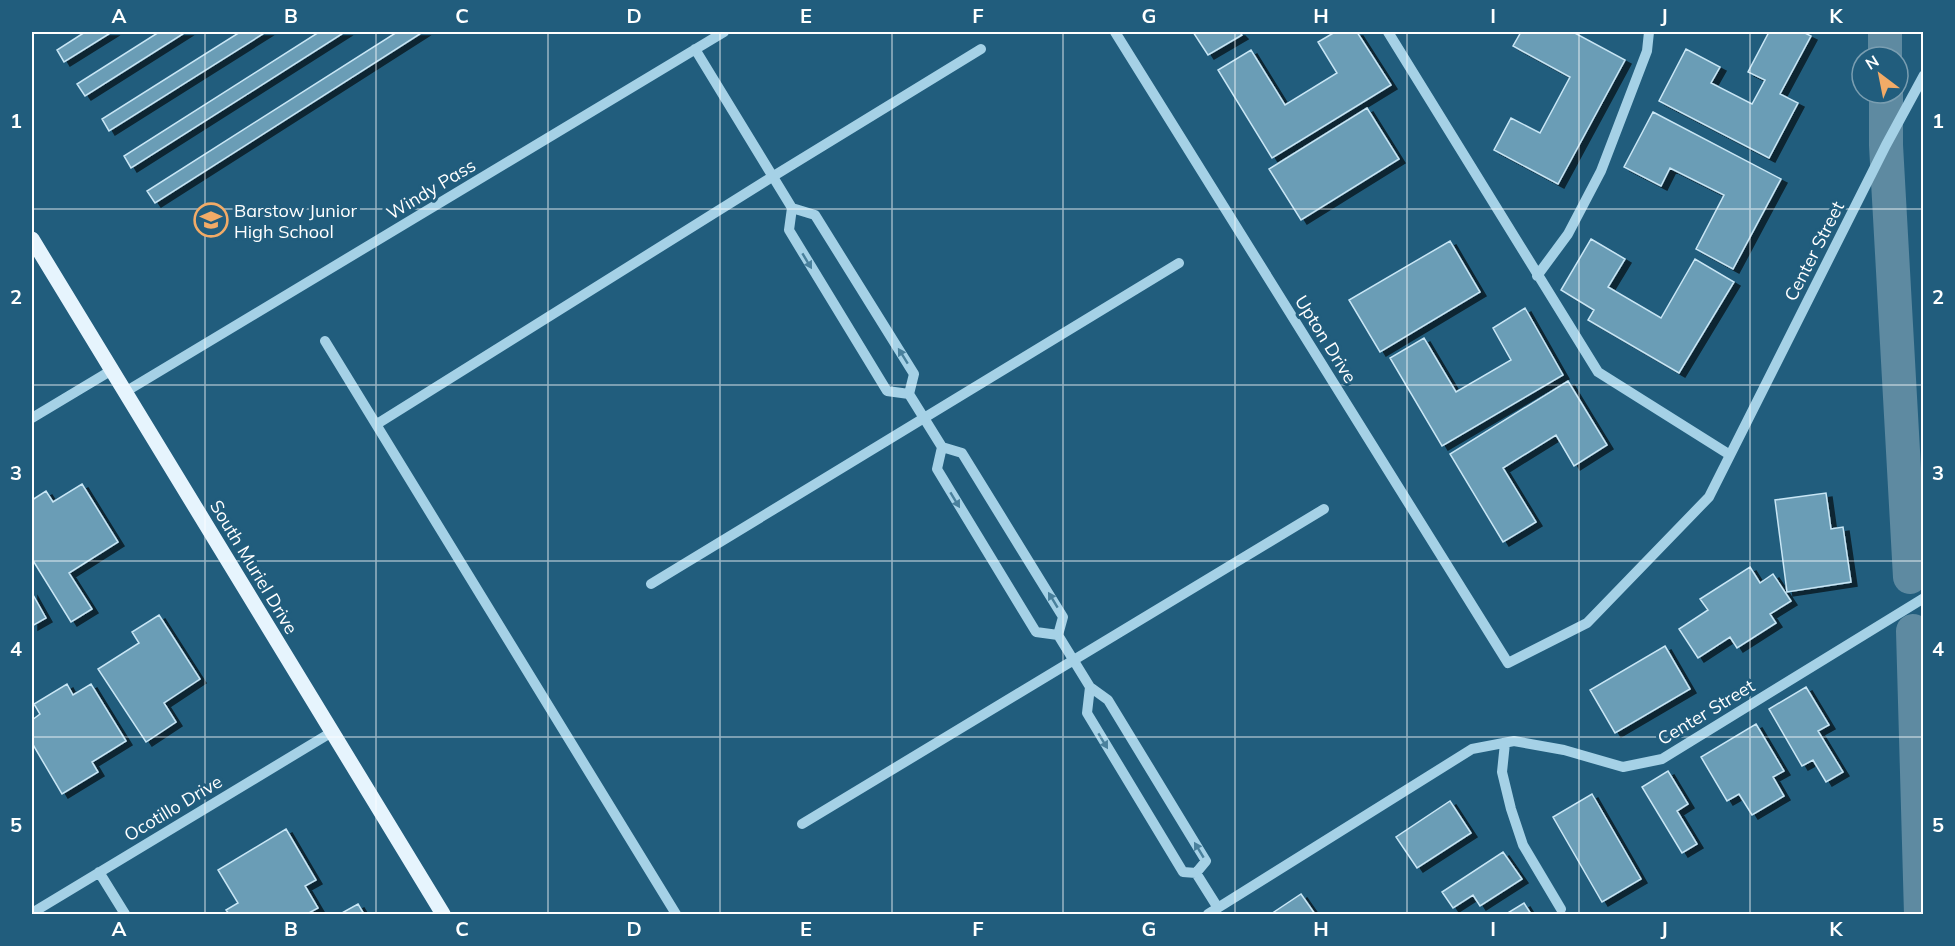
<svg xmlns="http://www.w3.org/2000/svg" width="1955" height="946" viewBox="0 0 1955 946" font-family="Mulish,sans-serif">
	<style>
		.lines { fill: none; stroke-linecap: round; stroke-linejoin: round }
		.canal { stroke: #5e8aa1; stroke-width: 34 }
		.building { fill: #6b9db6; stroke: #c8e6f5; stroke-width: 1.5; filter: url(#shadow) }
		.minor { stroke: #a5d1e6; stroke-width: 10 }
		.major { stroke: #e6f4fd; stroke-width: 15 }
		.oneway { fill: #49809c }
		.grid { fill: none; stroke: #fff; stroke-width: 1.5; stroke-opacity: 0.55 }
		.labels { text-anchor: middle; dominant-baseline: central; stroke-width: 6; stroke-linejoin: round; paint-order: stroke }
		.street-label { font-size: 18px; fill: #fff; stroke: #215d7d }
		.poi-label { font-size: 18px; fill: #fff; stroke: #215d7d; text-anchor: start }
		.neatline { fill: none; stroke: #fff; stroke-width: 2 }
		.grid-label { font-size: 20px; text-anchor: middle; font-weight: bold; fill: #fff }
	</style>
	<defs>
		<filter id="shadow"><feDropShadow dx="6" dy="4" stdDeviation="0" flood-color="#0009"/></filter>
	</defs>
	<rect width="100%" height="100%" fill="#215d7d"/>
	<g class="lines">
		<path class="canal" d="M1885 32V57
			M1886 93V145L1910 577
			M1913 631 1921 914"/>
	</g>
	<path class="building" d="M85 32H112L64 62 57 50Z
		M159 32H186L85 96 77 84Z
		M240 32H266L109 131 102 119Z
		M319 32H345L131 168 124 156Z
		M397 32H423L155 203 147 191Z
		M1193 32H1239L1242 35 1208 55Z
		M1335 32H1357L1391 85 1272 158 1218 70 1251 50 1285 105 1337 73 1318 42Z
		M1521 32H1573L1625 60 1558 184 1494 150 1511 118 1540 133 1570 77 1513 46Z
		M1769 32H1803L1811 36 1780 94 1798 103 1769 158 1659 101 1686 49 1720 67 1711 83 1752 104 1765 80 1748 72Z
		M1367 108 1399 159 1301 220 1269 169Z
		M1653 112 1781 179 1733 269 1696 249 1724 195 1670 168 1661 186 1624 167Z
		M1591 239 1625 259 1608 287 1661 318 1695 259 1734 282 1679 373 1588 320 1594 310 1561 290Z
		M1450 241 1480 292 1380 352 1349 300Z
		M1525 308 1563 375 1442 446 1390 358 1424 338 1456 392 1511 360 1493 328Z
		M1568 381 1607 445 1574 466 1556 435 1503 468 1536 522 1503 542 1450 454Z
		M82 484 118 542 69 573 92 609 71 622 32 559V500L46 491 53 502Z
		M1826 493 1831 529 1843 527 1851 582 1787 592 1775 500Z
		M1750 567 1760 583 1773 574 1791 601 1770 614 1776 623 1737 648 1730 637 1698 658 1679 629 1708 610 1700 599Z
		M32 593 46 618 32 626Z
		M159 615 200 679 164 703 176 722 146 742 98 669 139 643 132 632Z
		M1665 646 1690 689 1615 733 1590 690Z
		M67 684 73 695 91 684 126 741 92 762 98 772 62 794 32 743V720L40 714 34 704Z
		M1806 687 1829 725 1818 731 1843 772 1826 782 1813 760 1802 766 1769 709Z
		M1756 724 1784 771 1773 777 1784 796 1752 815 1739 794 1727 801 1701 757Z
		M1668 771 1688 804 1677 811 1697 844 1682 853 1642 787Z
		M1592 794 1641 879 1602 902 1553 817Z
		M1450 801 1471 833 1417 868 1396 837Z
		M286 829 316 880 305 886 318 908 307 914H229L226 910 238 903 218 870Z
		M1503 852 1522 879 1480 906 1473 895 1453 908 1442 892Z
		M1301 894 1315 914H1271Z
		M1524 903 1531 914H1506Z
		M358 904 364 914H340Z"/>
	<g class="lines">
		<path class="minor" d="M1115 32 1508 663 1587 623 1709 497 1886 145 1924 75
			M1388 32 1598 372 1730 455
			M695 49 792 208 789 230 887 391 909 394 914 374 815 215 792 208
			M1537 276 1568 234 1601 171 1647 51 1649 32
			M325 341 676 914
			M125 392 724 32
			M909 394 942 447 962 453 1063 617 1058 635 1036 632 937 469 942 447
			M32 418 112 370
			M377 424 772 177 981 49
			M651 584 1179 263
			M1058 635 1090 687 1108 700 1206 861 1196 873 1183 872 1087 713 1090 687
			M1505 743 1502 772 1511 809 1523 845 1561 909
			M802 824 1324 509
			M99 872 125 914
			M1196 873 1218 908
			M32 913 332 732
			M1208 914 1472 749 1514 741 1564 750 1623 767 1662 759 1924 598"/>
		<path class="major" d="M32 239 443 914"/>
	</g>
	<defs><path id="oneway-solid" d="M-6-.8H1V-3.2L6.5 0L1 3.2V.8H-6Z" transform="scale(1.5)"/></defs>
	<g class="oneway">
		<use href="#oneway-solid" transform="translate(807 261) rotate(59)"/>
		<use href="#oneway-solid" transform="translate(903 356) rotate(-122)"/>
		<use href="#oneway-solid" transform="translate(955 500) rotate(59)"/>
		<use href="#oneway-solid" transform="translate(1053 600) rotate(-121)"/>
		<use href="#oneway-solid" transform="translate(1103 741) rotate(59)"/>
		<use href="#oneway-solid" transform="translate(1199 850) rotate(-121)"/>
	</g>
	<path class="grid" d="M205 32V914M376 32V914M548 32V914M720 32V914M892 32V914M1063 32V914M1235 32V914M1407 32V914M1579 32V914M1750 32V914M32 209H1924M32 385H1924M32 561H1924M32 737H1924"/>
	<defs>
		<symbol id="school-ring" viewBox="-11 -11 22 22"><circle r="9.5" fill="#215d7d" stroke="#f2ab67" stroke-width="1.5"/><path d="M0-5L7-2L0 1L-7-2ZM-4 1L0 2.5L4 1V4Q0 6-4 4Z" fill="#f2ab67"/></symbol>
	</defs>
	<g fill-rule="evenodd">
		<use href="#school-ring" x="192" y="201" width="38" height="38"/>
	</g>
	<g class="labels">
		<g class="street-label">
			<text transform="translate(431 189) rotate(-31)">Windy Pass</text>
			<text transform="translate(1814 251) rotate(-63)">Center Street</text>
			<text transform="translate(1326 339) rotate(58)">Upton Drive</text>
			<text transform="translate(254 567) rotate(59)">South Muriel Drive</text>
			<text transform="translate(1706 712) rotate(-31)">Center Street</text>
			<text transform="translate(173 808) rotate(-31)">Ocotillo Drive</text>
		</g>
		<g class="poi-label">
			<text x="234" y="210">Barstow Junior<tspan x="234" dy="21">High School</tspan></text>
		</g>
	</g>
	<rect width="1955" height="946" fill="none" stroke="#215d7d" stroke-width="66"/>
	<g transform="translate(1880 75) rotate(328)"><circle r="28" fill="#215d7d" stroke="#7a9eb1" stroke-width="1.5"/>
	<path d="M0-4.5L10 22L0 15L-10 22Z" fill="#f2ab67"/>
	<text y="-9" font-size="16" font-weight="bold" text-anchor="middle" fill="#ffffff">N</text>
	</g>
	<rect x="33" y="33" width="1889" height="880" class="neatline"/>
	<g class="grid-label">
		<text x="119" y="23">A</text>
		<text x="291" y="23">B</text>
		<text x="462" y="23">C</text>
		<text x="634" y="23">D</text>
		<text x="806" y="23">E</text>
		<text x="978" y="23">F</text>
		<text x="1149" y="23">G</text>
		<text x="1321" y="23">H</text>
		<text x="1493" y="23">I</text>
		<text x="1664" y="23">J</text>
		<text x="1836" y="23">K</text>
		<text x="16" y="128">1</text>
		<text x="1938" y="128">1</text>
		<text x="16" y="304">2</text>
		<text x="1938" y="304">2</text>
		<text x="16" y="480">3</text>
		<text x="1938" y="480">3</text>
		<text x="16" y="656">4</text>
		<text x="1938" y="656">4</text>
		<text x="16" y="832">5</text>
		<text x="1938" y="832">5</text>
		<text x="119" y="936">A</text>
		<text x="291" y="936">B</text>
		<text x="462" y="936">C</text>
		<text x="634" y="936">D</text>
		<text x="806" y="936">E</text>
		<text x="978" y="936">F</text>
		<text x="1149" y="936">G</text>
		<text x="1321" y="936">H</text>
		<text x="1493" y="936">I</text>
		<text x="1664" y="936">J</text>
		<text x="1836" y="936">K</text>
	</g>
</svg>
